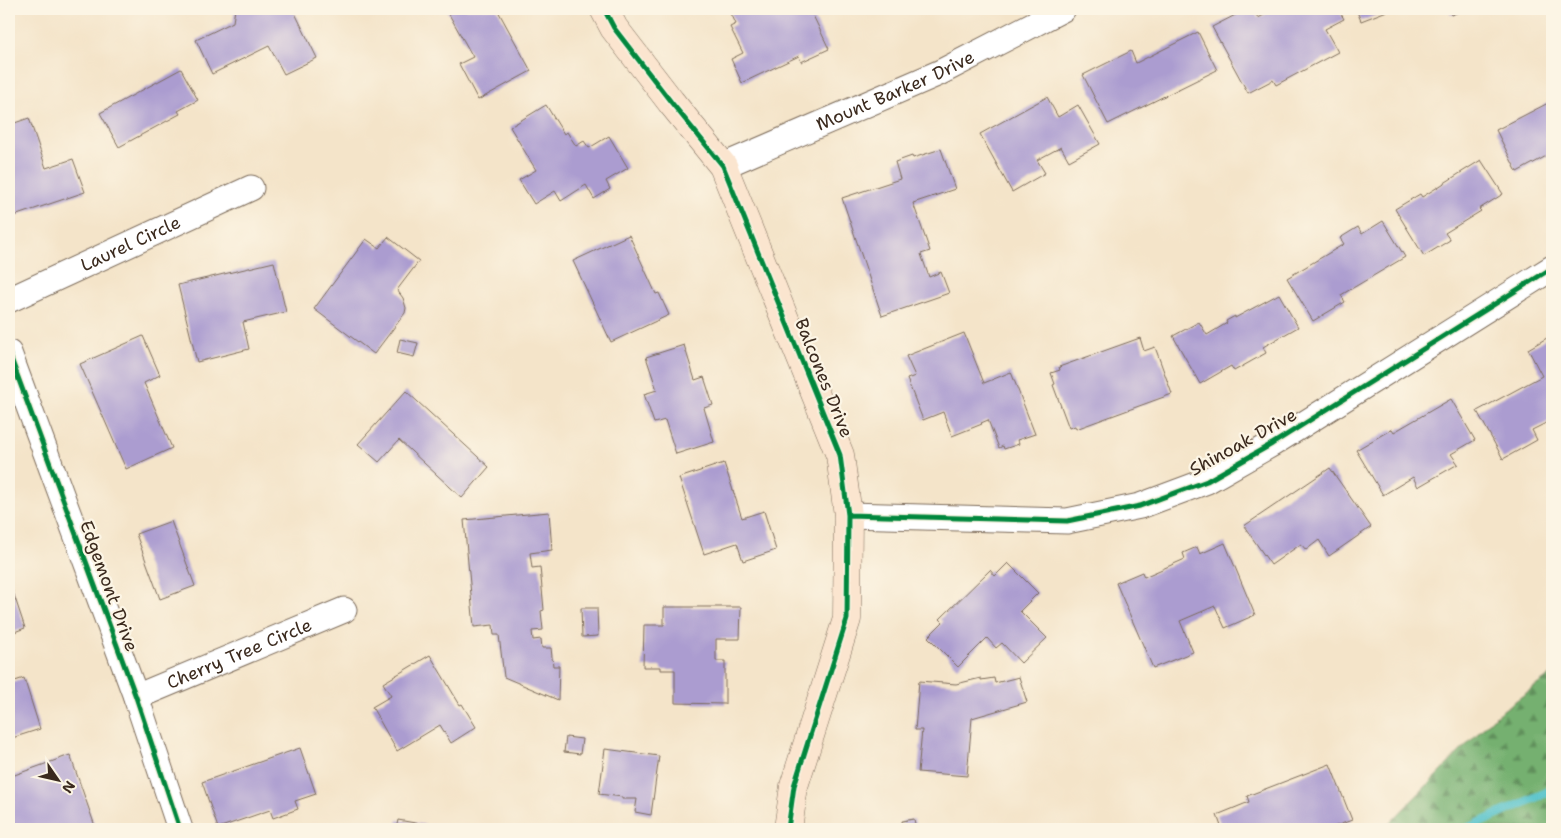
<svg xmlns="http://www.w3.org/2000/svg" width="1561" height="838" viewBox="0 0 1561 838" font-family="'Shantell Sans',sans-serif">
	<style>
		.forest { fill: url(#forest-firs); stroke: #586d46 }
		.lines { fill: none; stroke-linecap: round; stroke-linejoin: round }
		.stream { stroke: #56c3cb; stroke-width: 9 }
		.building { fill: #ab9cd0 }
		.street-casing { stroke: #7c6b5a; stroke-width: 27 }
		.secondary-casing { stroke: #7c6b5a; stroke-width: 29 }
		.street { stroke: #fff; stroke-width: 25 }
		.secondary { stroke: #fbe5cf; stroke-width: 28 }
		.cycleway-casing { stroke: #fcf5e5; stroke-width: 8 }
		.cycleway { stroke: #00873e; stroke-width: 5 }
		.labels { text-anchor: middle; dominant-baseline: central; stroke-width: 4.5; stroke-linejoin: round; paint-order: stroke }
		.street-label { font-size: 18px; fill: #3b2a1e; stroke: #fcf5e5 }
	</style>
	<defs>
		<pattern id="forest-firs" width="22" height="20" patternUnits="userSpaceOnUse" patternTransform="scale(1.25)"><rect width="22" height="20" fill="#74b06f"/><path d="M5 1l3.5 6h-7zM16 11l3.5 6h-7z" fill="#608f5b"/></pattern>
	</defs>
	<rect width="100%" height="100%" fill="#fcf5e5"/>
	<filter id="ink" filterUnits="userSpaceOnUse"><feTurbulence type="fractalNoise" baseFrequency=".02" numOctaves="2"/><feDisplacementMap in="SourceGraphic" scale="10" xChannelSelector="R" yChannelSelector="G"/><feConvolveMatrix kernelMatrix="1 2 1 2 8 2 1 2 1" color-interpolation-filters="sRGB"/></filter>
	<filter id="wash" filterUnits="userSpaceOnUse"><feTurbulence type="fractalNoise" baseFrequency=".0096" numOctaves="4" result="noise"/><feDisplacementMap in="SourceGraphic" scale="20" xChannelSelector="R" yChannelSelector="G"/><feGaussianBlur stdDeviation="1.12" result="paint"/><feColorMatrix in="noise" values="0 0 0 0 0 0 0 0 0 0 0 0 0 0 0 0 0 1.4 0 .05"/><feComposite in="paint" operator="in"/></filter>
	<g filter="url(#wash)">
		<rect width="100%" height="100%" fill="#f4e4c9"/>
		<path class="forest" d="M1552 674V829H1384L1495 716Z"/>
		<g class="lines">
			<path class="stream" d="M1466 829 1552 790"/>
		</g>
		<g id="blocks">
			<path class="building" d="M235 9H293L317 58 284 74 269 46 212 74 196 40 233 22Z
				M446 9H497L531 71 478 100 459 64 473 57Z
				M729 9H810L829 49 801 62 799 56 742 83 731 59 743 53 730 27 736 24Z
				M1247 9H1253L1258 18 1276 9 1278 10 1338 9 1344 19 1325 29 1338 52 1276 85 1273 80 1248 93 1212 27Z
				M1356 9H1392L1361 21Z
				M1448 9H1467L1451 15Z
				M1198 32 1217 70 1108 124 1083 75 1131 51 1136 63Z
				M181 69 198 100 178 111 180 114 178 115 119 147 100 113Z
				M1047 97 1058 117 1078 105 1100 144 1069 161 1061 147 1037 160 1045 173 1012 192 980 134Z
				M1552 101V153L1517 172 1496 130Z
				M546 105 564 134 567 132 576 146 584 141 589 148 609 136 628 168 606 181 610 189 594 199 586 185 561 201 555 191 534 204 519 180 536 170 510 127Z
				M29 118 46 168 73 159 85 192 11 217 9 210V125Z
				M941 149 955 189 913 203 930 251 921 254 929 277 941 272 949 293 882 316 842 198 900 179 895 162 912 156 913 158Z
				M1481 160 1503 194 1479 209 1481 211 1445 233 1450 240 1424 256 1395 209 1420 194 1422 197Z
				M1383 221 1405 257 1341 295 1345 302 1313 321 1287 278 1344 244 1340 238 1358 227 1362 234Z
				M629 235 656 294 659 293 669 315 611 342 573 261Z
				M388 237 419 261 397 290 403 298 406 308 405 313 374 354 314 309 366 239 379 248Z
				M274 262 286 312 243 322 249 349 197 362 178 285Z
				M1279 294 1298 327 1263 347 1266 353 1234 371 1231 366 1200 384 1173 336 1199 322 1207 335 1227 323 1226 321 1235 316V318Z
				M964 333 984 383 1011 372 1035 434 1017 440 1019 444 1004 449 1003 446 999 448 988 420 981 423 982 424 952 436 943 412 923 420 907 379 915 376 906 356Z
				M1552 335V420L1532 430 1537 440 1503 459 1477 411 1542 376 1528 349Z
				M143 336 160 375 144 383 172 448 126 469 80 364Z
				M1140 338 1144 351 1155 347 1172 394 1076 429 1075 426 1069 428 1053 385 1055 384 1051 373 1060 370 1059 367Z
				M400 339 418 343 414 357 397 353Z
				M684 345 695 380 704 377 713 405 704 408 714 442 676 454 665 420 654 423 644 394 657 390 646 357Z
				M406 391 489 467 462 498 399 440 379 462 358 444Z
				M1451 399 1475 440 1451 454 1458 464 1418 487 1413 477 1383 495 1356 450 1392 429 1394 432Z
				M724 463 742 518 764 511 776 550 743 561 737 543 704 554 679 478Z
				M1330 468 1371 527 1329 556 1319 540 1306 550 1301 544 1271 565 1244 526Z
				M549 512 552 550 530 553 532 568 540 567 544 610 541 611 543 630 532 631 533 640 541 639 542 648H551L553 666H559L558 700 504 677 499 635H494L493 625 474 627 464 520Z
				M171 521 195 586 160 599 136 534Z
				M1225 543 1255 615 1225 628 1215 606 1180 621 1193 652 1153 668 1116 583 1142 572 1144 577 1185 559 1183 553 1197 547 1200 554Z
				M1008 563 1038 593 1020 611 1047 638 1021 663 1002 643 996 648 987 638 958 667 928 637 943 622 940 619 990 570 995 576Z
				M9 580 25 628 9 634Z
				M664 607H741L740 639H716V661H725V704L675 703V670H661V667H643L644 625H664Z
				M581 608H597L598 636 582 637Z
				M430 655 460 705 462 704 476 727 451 743 440 725 397 751 372 707 391 696 383 683Z
				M1019 677 1027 702 972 718 967 776 918 772 922 730H915L919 681 956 684 981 678V680L994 678 995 683Z
				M24 678 40 729 9 739V683Z
				M566 737 582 739 580 754 564 752Z
				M300 748 316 794 295 801 298 809 273 818 270 810 218 828 202 782Z
				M605 749 659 756 651 815 635 812 637 799H622V797L599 794Z
				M70 755 96 829H9V777Z
				M1330 764 1352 820 1328 829H1222L1217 815 1249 802 1247 796Z
				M914 819 916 829H903L902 821Z
				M398 820 438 827V829H396Z"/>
		</g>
	</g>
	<g filter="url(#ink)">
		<use href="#blocks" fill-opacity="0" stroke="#7c6b5a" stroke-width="1"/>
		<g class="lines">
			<defs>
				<g id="street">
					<path id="s1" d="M723 166 939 73 1063 9"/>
					<path id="s2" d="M9 300 251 188"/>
					<path d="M9 353 136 697 180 829"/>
					<path d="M848 515 1067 521 1140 506 1207 481 1272 444 1552 268"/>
					<path id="s3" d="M136 697 344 610"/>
				</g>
				<path id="secondary" d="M604 9 614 28 671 102 723 166 840 455 848 515 847 619 794 786 788 829"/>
			</defs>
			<use href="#street" class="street-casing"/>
			<use href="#secondary" class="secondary-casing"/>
			<use href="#street" class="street"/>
			<use href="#secondary" class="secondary"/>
			<defs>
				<path id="cycleway" d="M604 9 614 28 671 102 723 166 840 455 848 515 847 619 794 786 788 829
					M9 353 136 697 180 829
					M848 515 1067 521 1140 506 1207 481 1272 444 1552 268"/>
			</defs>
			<use href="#cycleway" class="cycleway-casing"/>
			<use href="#cycleway" class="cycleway"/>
		</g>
	</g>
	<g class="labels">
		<g class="street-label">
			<text stroke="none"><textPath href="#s1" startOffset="188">Mount Barker Drive</textPath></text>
			<text stroke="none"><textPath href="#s2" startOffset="134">Laurel Circle</textPath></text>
			<text transform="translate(824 378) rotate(68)">Balcones Drive</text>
			<text transform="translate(1243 442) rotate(-29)">Shinoak Drive</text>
			<text transform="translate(109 586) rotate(70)">Edgemont Drive</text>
			<text stroke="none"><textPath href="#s3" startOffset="112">Cherry Tree Circle</textPath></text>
		</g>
	</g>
	<rect width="1561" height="838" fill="none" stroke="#fcf5e5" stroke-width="30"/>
	<g transform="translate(58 780) rotate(124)" stroke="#fcf5e5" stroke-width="4" paint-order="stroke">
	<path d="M0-4L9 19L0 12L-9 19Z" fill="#3b2a1e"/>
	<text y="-8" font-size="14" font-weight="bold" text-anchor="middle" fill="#3b2a1e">N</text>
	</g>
</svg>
